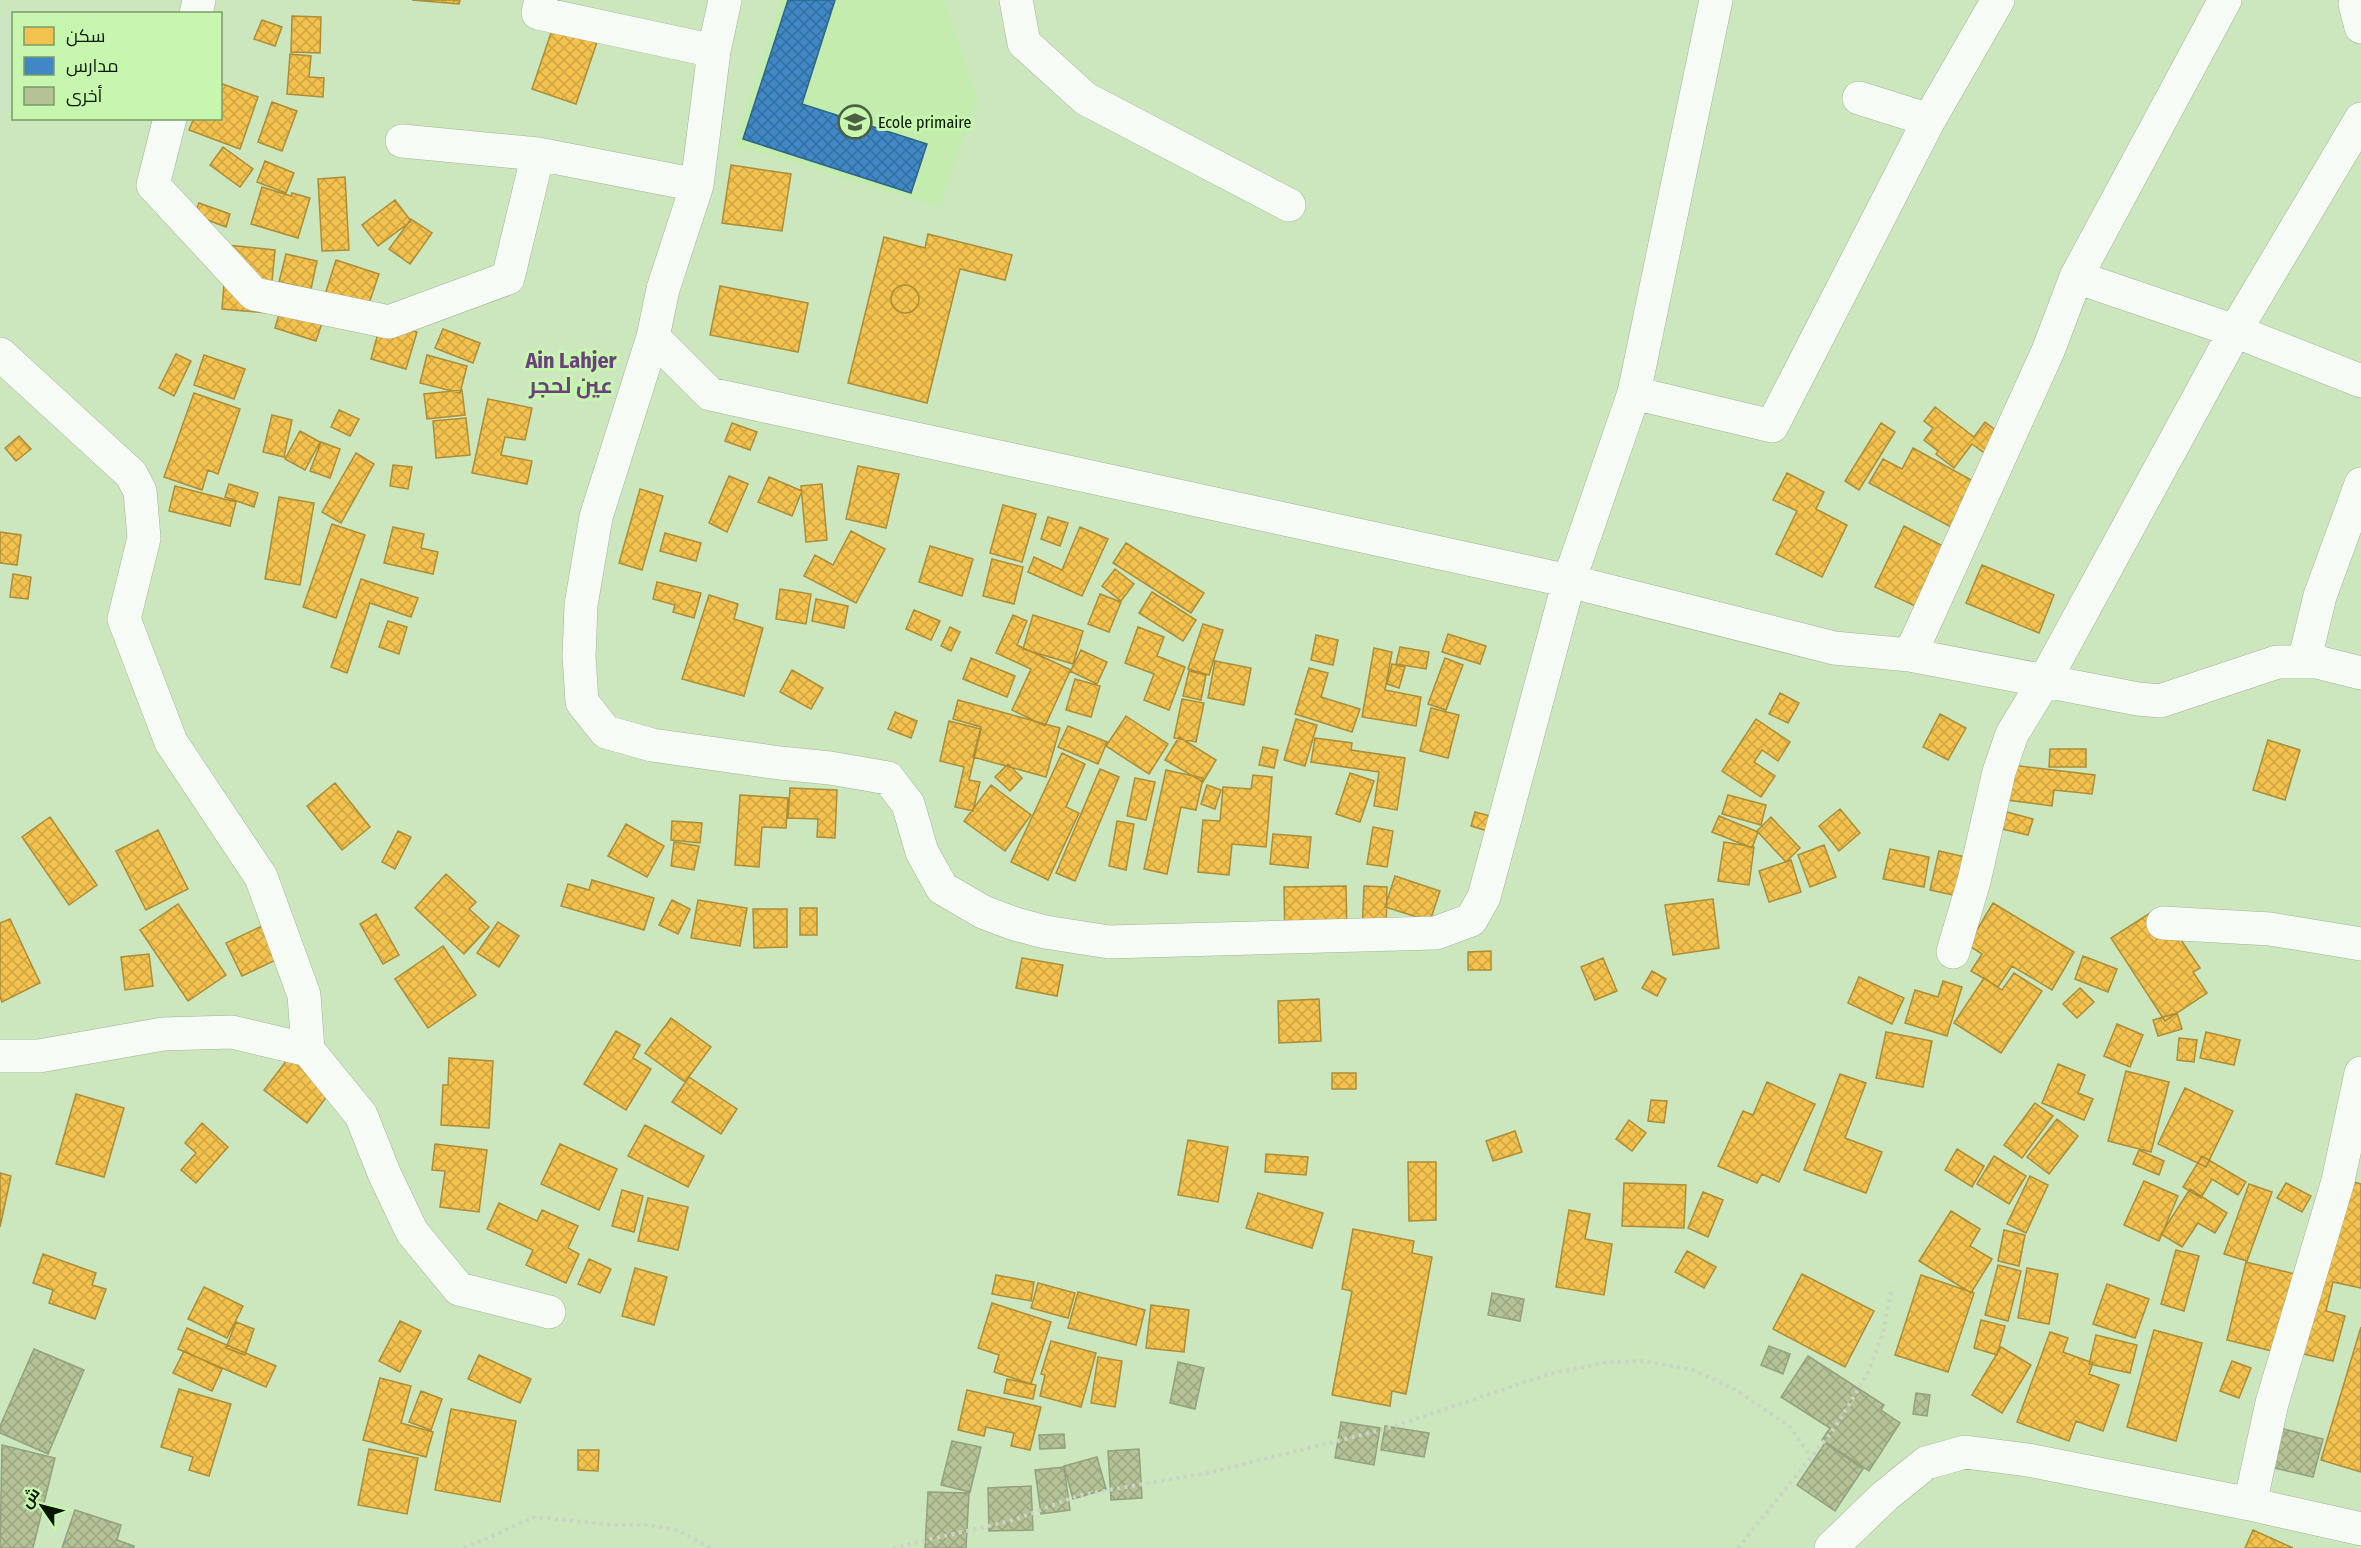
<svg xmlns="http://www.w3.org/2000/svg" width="2361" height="1548" viewBox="0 0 2361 1548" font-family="'Fira Sans Condensed',Cairo,sans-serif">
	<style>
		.built { fill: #c4ecae }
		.homes { fill: url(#homes-cross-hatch); stroke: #ab8e37; stroke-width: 1.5 }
		.schools { fill: url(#schools-cross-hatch); stroke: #2e668a; stroke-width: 1.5 }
		.building { fill: url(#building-cross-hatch); stroke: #93a17f; stroke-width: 1.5 }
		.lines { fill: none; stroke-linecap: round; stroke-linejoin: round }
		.minor-casing { stroke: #a1b596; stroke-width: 34 }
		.path { stroke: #ccd3c8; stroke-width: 4; stroke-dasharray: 3 4.5; stroke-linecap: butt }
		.minor { stroke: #f7fbf5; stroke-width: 33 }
		.labels { text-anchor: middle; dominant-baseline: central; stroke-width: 6; stroke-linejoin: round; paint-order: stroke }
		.poi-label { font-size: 16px; fill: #061600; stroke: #c7f6ae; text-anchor: start }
		.district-label { font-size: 22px; font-weight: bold; fill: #69427a; stroke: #c7f6ae }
	</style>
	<defs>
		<pattern id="homes-cross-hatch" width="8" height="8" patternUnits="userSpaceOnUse" patternTransform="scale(1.5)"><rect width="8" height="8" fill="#f2c14e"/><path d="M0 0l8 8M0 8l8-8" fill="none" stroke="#cea542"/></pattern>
		<pattern id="schools-cross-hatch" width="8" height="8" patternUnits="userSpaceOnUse" patternTransform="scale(1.5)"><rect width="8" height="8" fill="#3f88c5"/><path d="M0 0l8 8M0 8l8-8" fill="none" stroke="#336e9e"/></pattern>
		<pattern id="building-cross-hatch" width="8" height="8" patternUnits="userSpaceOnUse" patternTransform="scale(1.5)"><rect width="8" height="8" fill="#b4c296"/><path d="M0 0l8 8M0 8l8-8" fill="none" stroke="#99a680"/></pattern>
	</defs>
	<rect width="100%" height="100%" fill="#cce6be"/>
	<path class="built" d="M781 0H945L978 99 939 207 734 145Z"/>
	<path class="homes" d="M412 0H460L459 4Z
		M292 16 321 17 320 53 291 52Z
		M262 20 282 27 275 46 254 39Z
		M553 27 597 42 576 104 532 89Z
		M290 54 311 56 309 77 324 78 323 97 287 94Z
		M220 83 258 97 240 149 189 130 194 118H220Z
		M272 102 297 111 282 151 258 142Z
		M223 147 253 169 240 187 210 165Z
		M265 161 294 173 286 193 257 182Z
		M731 165 791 174 782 231 722 223Z
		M345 177 349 250 322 251 318 179Z
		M262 187 291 196 292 193 310 198 298 238 251 224Z
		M395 200 411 221 378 246 362 225Z
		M199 203 230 214 226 227 194 215Z
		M411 219 432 233 410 264 389 249Z
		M928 234 1012 255 1005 280 960 269 927 403 848 383 884 237 925 248Z
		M227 245 275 250 269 313 222 309Z
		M286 254 317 261 311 289 279 282Z
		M336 260 379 274 363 321 321 307Z
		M891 299a14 14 0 1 1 28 0a14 14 0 1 1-28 0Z
		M720 286 808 303 798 352 710 335Z
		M286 291 325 314 316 341 275 328Z
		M381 322 417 332 406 369 371 359Z
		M443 329 480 343 473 363 435 348Z
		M176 354 191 361 174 396 159 388Z
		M204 355 245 369 234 399 194 385Z
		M427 355 467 366 460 393 420 383Z
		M462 390 465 415 427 419 424 394Z
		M194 393 240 409 218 474 208 470 202 490 164 477Z
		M488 399 532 408 525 440 505 437 501 455 532 461 527 484 472 473Z
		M1935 407 1974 437 1985 422 2002 435 1987 455 1972 444 1954 468 1936 454 1938 451 1924 440 1933 428 1924 421Z
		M339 410 359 419 350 436 331 427Z
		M272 415 292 420 284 457 263 452Z
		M466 418 470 455 436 458 433 421Z
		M732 423 757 432 750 450 725 441Z
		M1881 423 1895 432 1859 490 1845 481Z
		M300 431 320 442 305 470 285 459Z
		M19 436 31 449 16 461 5 448Z
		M321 442 340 449 330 478 310 471Z
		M1913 448 1975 482 1951 527 1869 483 1883 459 1902 469Z
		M356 453 374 464 341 523 322 512Z
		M393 465 412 467 408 489 390 486Z
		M858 466 899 474 886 528 846 519Z
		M1787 473 1824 492 1816 509 1847 525 1822 577 1776 554 1797 511 1773 500Z
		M729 476 748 484 727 532 709 523Z
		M769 477 802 491 792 516 758 502Z
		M229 484 258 493 254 507 225 497Z
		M822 484 827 540 806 542 801 486Z
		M175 486 236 502 230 526 169 511Z
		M640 489 663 496 642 570 619 563Z
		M279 497 314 503 300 585 265 579Z
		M1003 505 1036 514 1022 562 990 553Z
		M1048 517 1068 523 1060 546 1041 539Z
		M332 524 365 535 336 618 303 607Z
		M1904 526 1945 547 1917 607 1875 587Z
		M393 527 424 534 421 548 438 552 433 574 384 563Z
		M1080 527 1108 539 1082 596 1028 572 1034 557 1062 570Z
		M851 531 885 549 856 603 804 576 815 555 833 565Z
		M0 532 21 535 17 565 0 563Z
		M665 533 701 543 696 561 660 551Z
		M1126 543 1204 593 1191 613 1113 563Z
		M930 546 973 559 962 596 919 582Z
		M992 559 1023 567 1014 604 983 596Z
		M1982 565 2054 595 2039 633 1966 603Z
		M1115 569 1134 584 1121 601 1102 586Z
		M13 574 31 577 28 599 10 597Z
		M361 579 418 598 411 617 370 603 347 673 331 667Z
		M657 582 701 593 694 618 673 612 675 605 653 599Z
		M780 589 811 594 806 624 776 619Z
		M1152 592 1196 620 1183 641 1139 613Z
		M1100 594 1121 602 1109 632 1088 624Z
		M709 595 738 604 734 619 763 628 744 696 682 679Z
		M816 599 848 606 844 628 812 621Z
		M914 610 940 621 931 640 906 629Z
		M1013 615 1027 621 1017 645 1071 670 1081 650 1107 662 1097 684 1070 671 1045 726 1012 710 1031 669 996 653Z
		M1033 615 1083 631 1073 664 1023 649Z
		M388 621 407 627 399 654 379 647Z
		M1203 624 1223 630 1209 675 1188 669Z
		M950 627 960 632 951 651 941 646Z
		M1138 627 1164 637 1157 656 1185 667 1169 710 1144 700 1154 674 1125 663Z
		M1448 634 1486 646 1480 664 1442 652Z
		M1316 635 1338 640 1333 665 1311 660Z
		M1400 647 1429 652 1426 669 1396 664Z
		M1374 648 1392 652 1385 690 1421 697 1416 726 1362 717Z
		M971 658 1015 676 1007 697 963 679Z
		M1445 658 1463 665 1446 710 1428 704Z
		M1215 661 1251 668 1244 705 1208 698Z
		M1392 664 1405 667 1399 688 1387 684Z
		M1309 668 1328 673 1321 697 1360 709 1352 732 1295 714Z
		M792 670 823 688 811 709 780 692Z
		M1189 671 1206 675 1201 700 1183 696Z
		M1075 679 1100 686 1091 717 1066 710Z
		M1780 693 1799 703 1788 723 1769 714Z
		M1182 699 1204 703 1196 742 1174 738Z
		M958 700 1060 728 1046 777 973 757 981 727 953 719Z
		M1431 708 1459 715 1448 758 1420 751Z
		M895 712 917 721 911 738 888 729Z
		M1940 714 1966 728 1948 760 1923 747Z
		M1126 716 1168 744 1149 774 1106 746Z
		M1296 719 1317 725 1305 766 1284 760Z
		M1756 719 1790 742 1778 761 1762 750 1754 762 1775 776 1761 797 1722 771Z
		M949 721 981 729 969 780 980 782 973 811 955 807 964 767 940 761Z
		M1068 726 1107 742 1098 764 1058 747Z
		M1179 737 1216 760 1203 782 1165 760Z
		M1315 738 1352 743 1351 750 1405 758 1397 810 1374 806 1379 772 1311 762Z
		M2268 740 2300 750 2285 800 2253 790Z
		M1263 747 1278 750 1274 768 1259 765Z
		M2050 749H2086V767H2049Z
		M1062 753 1085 764 1066 807 1079 813 1048 880 1011 862Z
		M1008 764 1022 778 1010 791 995 777Z
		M2011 765 2095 775 2092 794 2054 790 2052 806 2007 800Z
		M1100 769 1119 777 1075 881 1056 873Z
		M1166 770 1203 778 1196 810 1181 807 1167 874 1144 869Z
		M1350 773 1374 781 1360 822 1336 814Z
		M1253 775 1272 777 1266 847 1232 844 1229 875 1198 872 1203 820 1220 821 1223 787 1251 789Z
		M1135 778 1155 782 1146 820 1127 816Z
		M335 783 370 827 342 850 307 806Z
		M991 785 1031 815 1005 851 964 821Z
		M1207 785 1221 790 1215 809 1201 804Z
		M790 788 837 790 835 838 817 837 818 819 788 818Z
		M740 795 788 798 786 828 762 827 759 867 735 865Z
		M1728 795 1766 805 1761 825 1722 814Z
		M1840 809 1860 833 1839 851 1819 826Z
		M1475 812 1498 818 1494 833 1471 826Z
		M2007 812 2033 819 2028 835 2002 829Z
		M1719 816 1758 832 1752 848 1712 832Z
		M50 817 97 885 69 905 22 837Z
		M1771 817 1800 848 1786 862 1757 831Z
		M672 821 702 823 700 843 671 840Z
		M1117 821 1134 824 1126 870 1109 866Z
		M626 824 664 846 647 877 608 856Z
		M1373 827 1393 831 1387 867 1367 864Z
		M158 830 188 889 146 910 116 851Z
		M398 831 411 837 395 869 382 862Z
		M1273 834 1311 837 1308 868 1270 864Z
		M674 842 699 846 694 870 671 866Z
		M1724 842 1754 847 1749 885 1718 881Z
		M1824 845 1836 877 1810 887 1798 855Z
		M1890 849 1929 857 1924 887 1883 879Z
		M1939 851 1979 860 1971 899 1930 890Z
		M1791 860 1801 892 1769 902 1759 871Z
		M446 874 476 902 469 909 489 927 464 954 415 908Z
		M1395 876 1440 891 1430 921 1385 907Z
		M592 880 654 898 644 930 561 906 568 884 589 890Z
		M1346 886 1347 939 1285 940 1284 887Z
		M1364 886 1387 887 1386 934 1362 933Z
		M1713 899 1719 948 1673 955 1665 905Z
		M672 900 690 909 678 934 659 925Z
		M698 900 747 908 740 946 691 938Z
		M1993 903 2074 952 2052 990 2012 966 1998 987 1971 971 1982 954 1968 945Z
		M178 904 226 975 188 1001 140 930Z
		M800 908H817V935H800Z
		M753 909H787V947L754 948Z
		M2155 910 2177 934 2200 968 2193 972 2207 993 2165 1021 2111 938Z
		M376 914 399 955 383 964 360 924Z
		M10 919 40 983 2 1002 0 997V923Z
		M498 922 519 936 499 967 477 953Z
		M264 925 280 958 242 976 226 943Z
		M443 946 476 995 428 1028 395 979Z
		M1491 951V970H1468V952Z
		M149 954 153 986 125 990 121 957Z
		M2083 956 2117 969 2108 992 2075 979Z
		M1022 958 1063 965 1057 996 1016 988Z
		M1603 958 1617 991 1595 1000 1581 967Z
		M1652 971 1666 979 1657 996 1642 988Z
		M2014 973 2042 991 2001 1053 1954 1023 1984 978 2002 990Z
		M1859 977 1904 998 1892 1024 1848 1003Z
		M1943 981 1962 987 1947 1036 1905 1023 1915 990 1938 997Z
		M2080 988 2094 1002 2077 1018 2063 1004Z
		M1319 999 1321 1041 1279 1043 1278 1001Z
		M2177 1013 2182 1029 2158 1036 2153 1020Z
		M671 1018 711 1047 685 1082 645 1053Z
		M2117 1024 2143 1035 2130 1067 2104 1056Z
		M616 1031 640 1045 633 1058 651 1069 626 1110 584 1084Z
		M1886 1032 1932 1041 1923 1087 1876 1078Z
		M2206 1032 2240 1040 2234 1065 2200 1058Z
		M2179 1038 2197 1040 2194 1062 2177 1060Z
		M294 1051 337 1083 307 1123 264 1090Z
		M449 1058 493 1061 489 1128 441 1125 443 1085H448Z
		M2058 1064 2085 1075 2078 1093 2093 1099 2084 1120 2042 1103Z
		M2126 1071 2169 1082 2151 1152 2108 1141Z
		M1332 1073H1356V1089H1332Z
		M1840 1074 1866 1083 1845 1138 1882 1152 1866 1193 1804 1170Z
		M689 1077 737 1109 721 1134 672 1102Z
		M1767 1082 1815 1104 1779 1182 1762 1174 1757 1183 1718 1166 1743 1111 1753 1115Z
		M2185 1088 2233 1111 2206 1167 2158 1144Z
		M76 1094 124 1108 104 1177 56 1164Z
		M1651 1100 1667 1101 1664 1123 1648 1121Z
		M2035 1103 2053 1116 2022 1158 2004 1145Z
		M2057 1119 2078 1136 2049 1174 2027 1157Z
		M1629 1120 1646 1133 1632 1151 1616 1139Z
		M202 1123 228 1147 196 1183 181 1170 196 1153 185 1143Z
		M645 1125 704 1156 688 1187 628 1156Z
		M1515 1131 1522 1152 1493 1161 1486 1141Z
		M1188 1140 1228 1147 1218 1202 1178 1195Z
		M435 1144 487 1150 479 1212 440 1207 445 1171 432 1170Z
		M560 1144 617 1169 599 1210 541 1184Z
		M1957 1149 1984 1166 1972 1187 1945 1170Z
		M2139 1150 2164 1161 2159 1175 2133 1164Z
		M1266 1154 1308 1157 1306 1175 1265 1172Z
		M1994 1156 2026 1176 2009 1204 1977 1184Z
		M2202 1156 2246 1182 2238 1195 2212 1179 2201 1198 2183 1187Z
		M1408 1162H1436V1220L1409 1221Z
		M0 1173 11 1176 0 1227Z
		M2030 1176 2048 1185 2026 1233 2007 1224Z
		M2340 1178 2361 1184V1288L2333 1282 2326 1311 2345 1316 2333 1361 2295 1352Z
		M2144 1181 2178 1196 2159 1241 2124 1225Z
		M1624 1183 1686 1185 1684 1228 1622 1226Z
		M2286 1183 2311 1196 2302 1212 2277 1198Z
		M2249 1184 2272 1192 2247 1261 2224 1254Z
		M2190 1189 2227 1213 2215 1233 2198 1223 2182 1247 2161 1234Z
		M622 1190 643 1196 634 1232 612 1226Z
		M1703 1192 1723 1200 1708 1237 1688 1228Z
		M1258 1193 1323 1213 1312 1248 1246 1228Z
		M648 1198 688 1207 678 1250 638 1241Z
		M499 1203 537 1221 542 1210 578 1226 568 1248 579 1254 566 1283 526 1265 533 1250 487 1229Z
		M1569 1210 1590 1214 1585 1239 1612 1244 1604 1295 1556 1287Z
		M1951 1211 1980 1229 1970 1246 1992 1259 1971 1293 1919 1261Z
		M1353 1229 1414 1241 1412 1253 1432 1257 1406 1394 1392 1391 1390 1406 1332 1395 1352 1291 1342 1289Z
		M2004 1230 2025 1235 2019 1266 1998 1261Z
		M2176 1250 2199 1256 2184 1311 2161 1304Z
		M1687 1251 1716 1267 1704 1288 1675 1272Z
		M43 1254 96 1273 92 1285 106 1289 95 1319 49 1303 53 1290 33 1283Z
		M589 1259 611 1269 600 1293 578 1284Z
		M2246 1262 2295 1274 2276 1352 2227 1340Z
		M1998 1265 2021 1271 2008 1321 1985 1315Z
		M635 1268 667 1277 654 1325 622 1316Z
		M2027 1268 2058 1274 2049 1324 2018 1318Z
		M1802 1274 1874 1311 1845 1367 1773 1329Z
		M996 1275 1034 1282 1031 1301 992 1294Z
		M1921 1275 1974 1293 1948 1372 1895 1355Z
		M1038 1283 1075 1293 1068 1318 1031 1308Z
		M2107 1284 2149 1299 2135 1338 2093 1324Z
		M204 1287 243 1306 227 1338 188 1319Z
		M1078 1292 1145 1310 1136 1345 1068 1328Z
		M992 1303 1051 1322 1031 1384 994 1372 999 1355 978 1348Z
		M1151 1305 1189 1310 1184 1352 1146 1348Z
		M1981 1320 2005 1326 1997 1355 1974 1348Z
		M400 1321 421 1331 400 1372 379 1361Z
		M236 1322 254 1329 245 1355 226 1348Z
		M2361 1327V1472L2321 1460Z
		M187 1328 276 1366 266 1387 178 1349Z
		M2154 1330 2202 1343 2176 1441 2127 1427Z
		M2050 1332 2068 1338 2063 1352 2093 1363 2089 1374 2119 1385 2103 1431 2076 1421 2069 1441 2017 1422Z
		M2096 1335 2137 1345 2130 1373 2089 1364Z
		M1051 1341 1096 1353 1081 1407 1040 1396 1045 1375 1041 1374Z
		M2001 1347 2031 1365 2002 1413 1972 1395Z
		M184 1351 222 1369 212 1391 173 1373Z
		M479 1355 531 1379 520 1403 468 1379Z
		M1098 1357 1122 1361 1115 1407 1091 1403Z
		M2232 1361 2251 1368 2239 1398 2220 1391Z
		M380 1378 411 1386 401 1423 433 1432 426 1457 363 1440Z
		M1007 1379 1036 1385 1033 1399 1004 1393Z
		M179 1389 231 1404 209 1476 189 1470 193 1457 161 1447Z
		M967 1390 1041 1407 1030 1450 1011 1446 1014 1433 986 1427 984 1436 958 1430Z
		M421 1391 442 1399 431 1430 409 1422Z
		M451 1409 516 1421 500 1502 435 1490Z
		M369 1449 418 1458 407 1514 358 1505Z
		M578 1450H599L598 1471 578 1470Z
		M2253 1530 2293 1548H2245Z"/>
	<path class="schools" d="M788 0H835L802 104 927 144 911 193 743 139Z"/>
	<path class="building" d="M1492 1293 1524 1299 1520 1321 1488 1315Z
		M1769 1346 1790 1354 1783 1374 1761 1365Z
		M34 1349 84 1370 48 1454 0 1433V1426Z
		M1808 1356 1884 1405 1881 1410 1900 1423 1869 1471 1822 1440 1830 1428 1781 1397Z
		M1178 1362 1204 1368 1195 1409 1170 1403Z
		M1916 1393 1930 1395 1927 1416 1913 1414Z
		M1341 1422 1380 1428 1374 1465 1335 1458Z
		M1385 1426 1429 1433 1424 1457 1381 1450Z
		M2280 1428 2323 1439 2313 1477 2270 1467Z
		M1064 1434 1065 1448 1040 1449 1039 1435Z
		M952 1441 981 1447 970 1492 941 1485Z
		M1825 1443 1863 1469 1835 1511 1797 1485Z
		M2 1445 55 1458 33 1548H0Z
		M1139 1449 1142 1498 1111 1500 1108 1451Z
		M1097 1457 1106 1489 1073 1499 1064 1466Z
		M1064 1467 1070 1510 1041 1514 1035 1470Z
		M1031 1486 1033 1530 989 1531 988 1488Z
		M928 1492 969 1493 966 1548H925Z
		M75 1510 121 1525 117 1540 134 1546V1548H62Z"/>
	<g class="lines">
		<defs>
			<path id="minor" d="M541 0 538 13 714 51
				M725 0 714 51 697 185 663 289 653 337 710 394 1569 581 1634 393 1716 0
				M1016 0 1024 43 1086 99 1289 205
				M2355 4 2361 27
				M196 14 199 0
				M1859 98 1929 120
				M170 118 153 185 254 294 389 322 508 278 538 154 697 185
				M402 141 538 154
				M2076 277 2235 331 2361 381
				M653 337 596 517 581 605 579 656 582 702 606 732 652 745 780 763 830 768 888 778 908 804 922 852 942 888 983 912 1015 924 1045 932 1109 942 1436 933 1471 920 1484 897 1569 581 1834 648 1910 655 2138 699 2160 701 2277 662H2317L2361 673
				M0 354 131 474 140 491 144 538 124 619 171 742 261 877 304 995 308 1050 361 1115 384 1173 412 1232 459 1289 549 1312
				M1634 393 1772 426 1929 120 1998 0
				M1910 655 2048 351 2076 277 2225 0
				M2304 662 2320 596 2361 484
				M2163 923 2270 929 2361 944
				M1953 952 1974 881 1999 772 2012 734 2045 680 2235 331 2361 119
				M0 1056H39L163 1034 232 1032 308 1050
				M2250 1504 2272 1403 2338 1181 2361 1073
				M1831 1548 1885 1496 1926 1463 1965 1452 2028 1460 2250 1504 2361 1529"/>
		</defs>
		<use href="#minor" class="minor-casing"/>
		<path class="path" d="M464 1548 535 1517 615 1525H650L677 1530 711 1548
			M893 1548 1014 1520 1080 1495 1207 1473 1386 1429 1549 1374 1608 1362 1645 1361 1693 1370 1736 1390 1790 1427 1811 1457
			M1738 1548 1834 1429 1867 1375 1883 1333 1892 1287"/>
		<use href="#minor" class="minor"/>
	</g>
	<defs>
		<symbol id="school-ring" viewBox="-11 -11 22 22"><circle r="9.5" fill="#c7f6ae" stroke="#4b5f42" stroke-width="1.5"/><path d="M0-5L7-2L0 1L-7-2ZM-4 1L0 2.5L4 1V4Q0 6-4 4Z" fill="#4b5f42"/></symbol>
	</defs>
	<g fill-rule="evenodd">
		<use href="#school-ring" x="836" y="103" width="38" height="38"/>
	</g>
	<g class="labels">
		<g class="poi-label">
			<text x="878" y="122">Ecole primaire</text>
		</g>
		<g class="district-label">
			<text x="571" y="360">Ain Lahjer<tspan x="571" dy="25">عين لحجر</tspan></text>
		</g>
	</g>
	<rect x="12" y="12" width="210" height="108" fill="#c7f6ae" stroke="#7a9c68" stroke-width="1.5"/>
	<rect x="24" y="27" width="30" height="18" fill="#f2c14e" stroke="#7a9c68" stroke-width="1.5"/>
	<text x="66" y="42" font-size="18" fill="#061600">سكن</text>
	<rect x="24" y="57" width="30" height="18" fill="#3f88c5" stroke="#7a9c68" stroke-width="1.5"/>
	<text x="66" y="72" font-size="18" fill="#061600">مدارس</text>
	<rect x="24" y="87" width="30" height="18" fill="#b4c296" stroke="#7a9c68" stroke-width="1.5"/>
	<text x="66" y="102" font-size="18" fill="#061600">أخرى</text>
	<g transform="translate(42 1506) rotate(305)" stroke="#c7f6ae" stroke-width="4.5" paint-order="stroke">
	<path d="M0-4.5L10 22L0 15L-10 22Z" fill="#061600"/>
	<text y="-9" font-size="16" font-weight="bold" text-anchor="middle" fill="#061600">ش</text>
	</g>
</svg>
